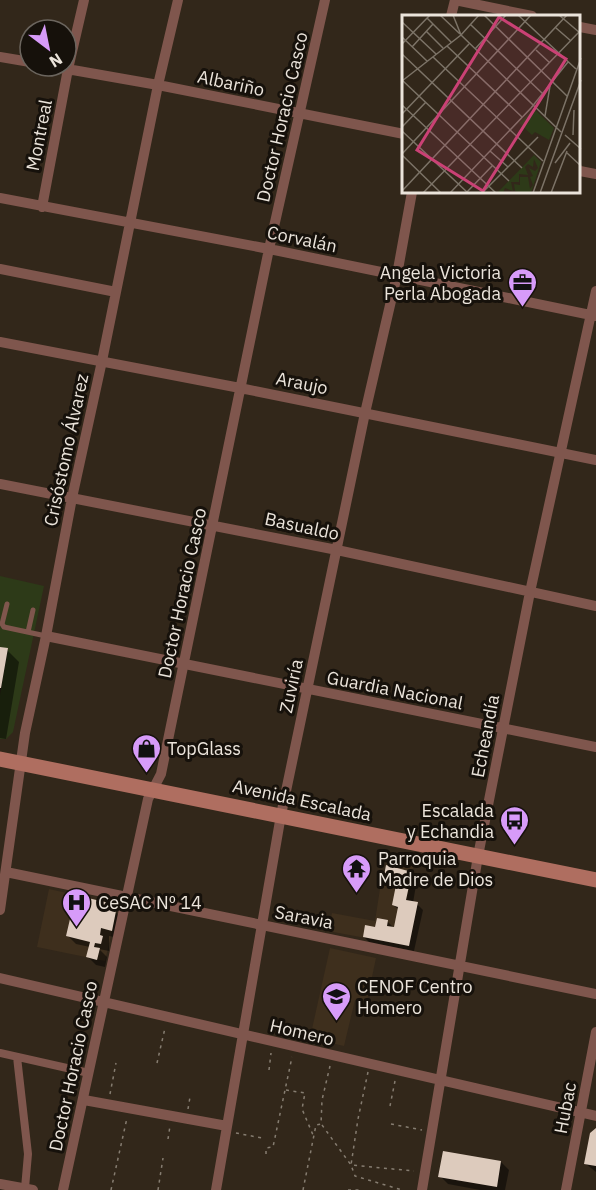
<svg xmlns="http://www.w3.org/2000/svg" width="596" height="1190" viewBox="0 0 596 1190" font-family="'IBM Plex Sans',sans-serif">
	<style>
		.built { fill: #3e2f1d }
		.green { fill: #2d3a18 }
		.shadow { fill: #0007 }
		.building { fill: #ddcbbd }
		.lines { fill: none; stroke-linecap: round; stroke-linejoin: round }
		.path { stroke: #867d71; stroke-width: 1.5; stroke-dasharray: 3 4.5; stroke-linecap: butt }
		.service { stroke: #7f564d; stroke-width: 5 }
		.pedestrian { stroke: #7f564d; stroke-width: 8 }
		.minor { stroke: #7f564d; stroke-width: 10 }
		.secondary { stroke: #af6e60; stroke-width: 15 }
		.labels { text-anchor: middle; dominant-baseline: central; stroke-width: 6; stroke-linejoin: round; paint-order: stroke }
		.street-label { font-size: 18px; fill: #ebe4db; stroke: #16110b }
		.poi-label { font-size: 18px; fill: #ebe4db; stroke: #16110b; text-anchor: start }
		.inset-road { fill: none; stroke: #7c7367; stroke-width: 1.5 }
		.view { fill: #ca4175; fill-opacity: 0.15; stroke: #ca4175; stroke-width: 3 }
		.inset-edge { fill: none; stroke: #ebe4db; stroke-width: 3 }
	</style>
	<rect width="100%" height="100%" fill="#32271a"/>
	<path class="built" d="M389 852 415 857 407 900 418 902 409 946 328 931 332 913 375 921 382 876 384 875Z
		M49 889 112 903 117 909 105 961 37 947Z
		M330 948 376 958 367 1001 355 1000 344 1046 310 1038Z"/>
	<path class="green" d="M0 576 44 586 13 732 6 739H0V695L8 649 0 647Z"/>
	<path class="shadow" d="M0 648 7 650 19 662 6 739 0 738Z
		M412 873 417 879 413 903 417 904 423 910 414 951 370 943 364 937 388 922 395 929 399 910 393 905 398 882 391 881 385 875Z
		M71 901 109 904 123 921 120 938 109 936V951L99 949 107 957 105 967 96 965 88 957 90 947 76 944 68 936 75 905Z
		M596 1130V1172L586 1164Z
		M501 1162 509 1170 505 1190H480L448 1184 440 1176Z"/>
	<path class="building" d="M0 647 8 648 1 688H0Z
		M386 865 412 872 406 900 418 902 409 946 363 937 365 925 375 927 377 918 388 920 387 926 394 927 398 907 392 905 397 880 395 878 384 876Z
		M71 894 109 903 108 910 116 911 112 931 101 928 100 935 103 936 101 944 95 943 94 947 100 948 97 960 86 957 90 942 66 936 74 902 69 901Z
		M596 1128V1166L584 1164 590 1133Z
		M443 1151 501 1161 497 1187 438 1177Z"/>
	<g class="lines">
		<path class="path" d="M157 1063 165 1028
			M269 1070 271 1053
			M368 1072 358 1119 351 1165 355 1176 402 1190
			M286 1090 305 1093 302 1109 313 1135
			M110 1094 116 1063
			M390 1106 395 1081
			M188 1109 190 1097
			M391 1124 422 1130
			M322 1125 351 1165 414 1171
			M236 1133 262 1138
			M168 1139 170 1126
			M266 1154V1148L273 1147 292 1057
			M111 1190 127 1118
			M158 1190 163 1158
			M303 1190 316 1125 321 1124 322 1100 330 1066
			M348 1190H360"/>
		<path class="service" d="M7 604 2 624 4 627 46 636
			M28 632 33 610"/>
		<path class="pedestrian" d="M0 1053 89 1073
			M17 1057 28 1154 25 1188"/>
		<path class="minor" d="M455 0 532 16
			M451 16 455 0
			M580 27 596 30
			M0 57 30 62
			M50 66 158 85 404 134
			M580 171 596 174
			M0 198 269 249 596 316
			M42 207 68 69 84 0
			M0 269 116 292
			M0 342 240 388 596 460
			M0 484 337 550 596 606
			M46 636 596 747
			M6 872 596 994
			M0 910 25 733 46 636 72 498 102 361 158 85 178 0
			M0 978 596 1116
			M84 1100 227 1126
			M0 1184 33 1190
			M63 1190 148 799 161 774 269 249 325 0
			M216 1190 281 815 365 413 397 275 412 192
			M422 1190 478 856 530 592 596 291
			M566 1190 596 1032"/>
		<path class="secondary" d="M0 759 596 880"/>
	</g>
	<defs>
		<symbol id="office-pin" viewBox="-11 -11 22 30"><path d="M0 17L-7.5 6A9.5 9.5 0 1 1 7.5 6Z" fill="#d79bf9" stroke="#16110b"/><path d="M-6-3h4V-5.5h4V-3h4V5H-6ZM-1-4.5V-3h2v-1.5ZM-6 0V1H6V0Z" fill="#111"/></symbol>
		<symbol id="shop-pin" viewBox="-11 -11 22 30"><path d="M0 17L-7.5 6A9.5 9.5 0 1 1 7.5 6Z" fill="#d79bf9" stroke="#16110b"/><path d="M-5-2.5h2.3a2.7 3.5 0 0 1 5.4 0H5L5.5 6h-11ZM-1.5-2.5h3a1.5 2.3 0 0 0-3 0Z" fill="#111"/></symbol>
		<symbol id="bus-pin" viewBox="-11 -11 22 30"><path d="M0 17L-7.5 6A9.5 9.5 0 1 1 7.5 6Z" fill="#d79bf9" stroke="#16110b"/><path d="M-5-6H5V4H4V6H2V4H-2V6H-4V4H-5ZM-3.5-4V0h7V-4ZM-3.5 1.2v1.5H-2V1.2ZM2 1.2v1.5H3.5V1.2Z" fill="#111"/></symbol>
		<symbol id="temple-pin" viewBox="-11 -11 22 30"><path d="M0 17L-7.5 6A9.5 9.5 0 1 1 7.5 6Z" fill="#d79bf9" stroke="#16110b"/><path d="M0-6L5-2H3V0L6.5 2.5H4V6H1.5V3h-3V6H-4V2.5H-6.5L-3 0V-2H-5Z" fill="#111"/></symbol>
		<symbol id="hospital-pin" viewBox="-11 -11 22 30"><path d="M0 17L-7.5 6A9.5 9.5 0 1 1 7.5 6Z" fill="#d79bf9" stroke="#16110b"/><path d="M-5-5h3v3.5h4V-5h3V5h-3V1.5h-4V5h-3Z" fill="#111"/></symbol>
		<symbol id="school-pin" viewBox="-11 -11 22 30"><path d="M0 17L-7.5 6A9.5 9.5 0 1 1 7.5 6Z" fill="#d79bf9" stroke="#16110b"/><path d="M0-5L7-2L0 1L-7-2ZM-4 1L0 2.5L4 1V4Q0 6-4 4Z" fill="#111"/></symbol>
	</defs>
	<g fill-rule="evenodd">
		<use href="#office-pin" x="506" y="266" width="33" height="45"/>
		<use href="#shop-pin" x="130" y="732" width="33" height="45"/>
		<use href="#bus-pin" x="498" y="804" width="33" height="45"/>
		<use href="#temple-pin" x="340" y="852" width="33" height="45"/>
		<use href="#hospital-pin" x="60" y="886" width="33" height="45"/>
		<use href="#school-pin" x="320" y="980" width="33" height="45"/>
	</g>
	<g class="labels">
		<g class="street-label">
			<text transform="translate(231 83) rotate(12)">Albariño</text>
			<text transform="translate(282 117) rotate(-77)">Doctor Horacio Casco</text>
			<text transform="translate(39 135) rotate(-79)">Montreal</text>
			<text transform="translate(302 239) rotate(12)">Corvalán</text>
			<text transform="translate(302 383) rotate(11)">Araujo</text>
			<text transform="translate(66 450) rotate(-78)">Crisóstomo Álvarez</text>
			<text transform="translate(302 526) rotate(12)">Basualdo</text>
			<text transform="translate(182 593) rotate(-78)">Doctor Horacio Casco</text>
			<text transform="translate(291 686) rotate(-78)">Zuviría</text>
			<text transform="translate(395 690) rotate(11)">Guardia Nacional</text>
			<text transform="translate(485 736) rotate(-79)">Echeandía</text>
			<text transform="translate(302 800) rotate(12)">Avenida Escalada</text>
			<text transform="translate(304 917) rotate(11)">Saravia</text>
			<text transform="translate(302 1032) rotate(13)">Homero</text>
			<text transform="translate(73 1066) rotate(-78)">Doctor Horacio Casco</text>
			<text transform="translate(565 1108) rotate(-79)">Hubac</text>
		</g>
		<g class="poi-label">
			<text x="501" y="272" text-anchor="end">Angela Victoria<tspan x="501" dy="21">Perla Abogada</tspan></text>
			<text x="167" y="748">TopGlass</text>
			<text x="494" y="810" text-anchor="end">Escalada<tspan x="494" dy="21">y Echandia</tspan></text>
			<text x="378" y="858">Parroquia<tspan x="378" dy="21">Madre de Dios</tspan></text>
			<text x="98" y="902">CeSAC Nº 14</text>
			<text x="357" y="986">CENOF Centro<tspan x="357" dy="21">Homero</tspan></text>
		</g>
	</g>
	<g transform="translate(402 15)">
		<rect width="178" height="178" fill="#32271a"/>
		<path d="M132 94 152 113 147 125 133 117 130 120 117 108ZM132 140 139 147 129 178H113L116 177 113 176 112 169 118 170V162H126L128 174 131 170 128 162 131 161 127 153 133 156 136 153 132 144 131 152 126 149 123 152 126 160 117 159V167H109L111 176 103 173 101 178H95Z" fill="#2d3a18"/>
		<path class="inset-road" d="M38 0 58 19M51 0 59 20M82 0 165 81M116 0 174 54M157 0 178 18M25 3 49 27M0 7 34 39M69 10 141 79M154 13 169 26M24 16 41 33M59 20 159 117M0 22 25 46M0 29 28 0M45 31 120 102M10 32 31 9M73 34 104 0M134 35 148 48M0 39 120 153M31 42 141 146M0 65 107 166M0 66 59 20 77 0M0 90 94 178M0 99 67 29M143 101 148 71M0 112 24 87M0 116 66 178M163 120 179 134M171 120 172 95M88 136 106 152M164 137 179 151M0 139 129 0M0 140 39 178M153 148 168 128M0 176 165 0M21 178 177 17M48 178 129 93 166 47M64 178 91 150M80 178 136 122M131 178 179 43M138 178 179 65M149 178 165 136"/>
		<path class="view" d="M97 2 164 44 81 176 15 135Z"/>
		<rect width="178" height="178" class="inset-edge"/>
	</g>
	<g transform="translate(48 48) rotate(148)"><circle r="28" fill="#16110b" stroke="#6b655e" stroke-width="1.5"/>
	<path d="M0-4.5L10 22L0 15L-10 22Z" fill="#d79bf9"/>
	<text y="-9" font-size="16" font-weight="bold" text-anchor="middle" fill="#ebe4db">N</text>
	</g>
</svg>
